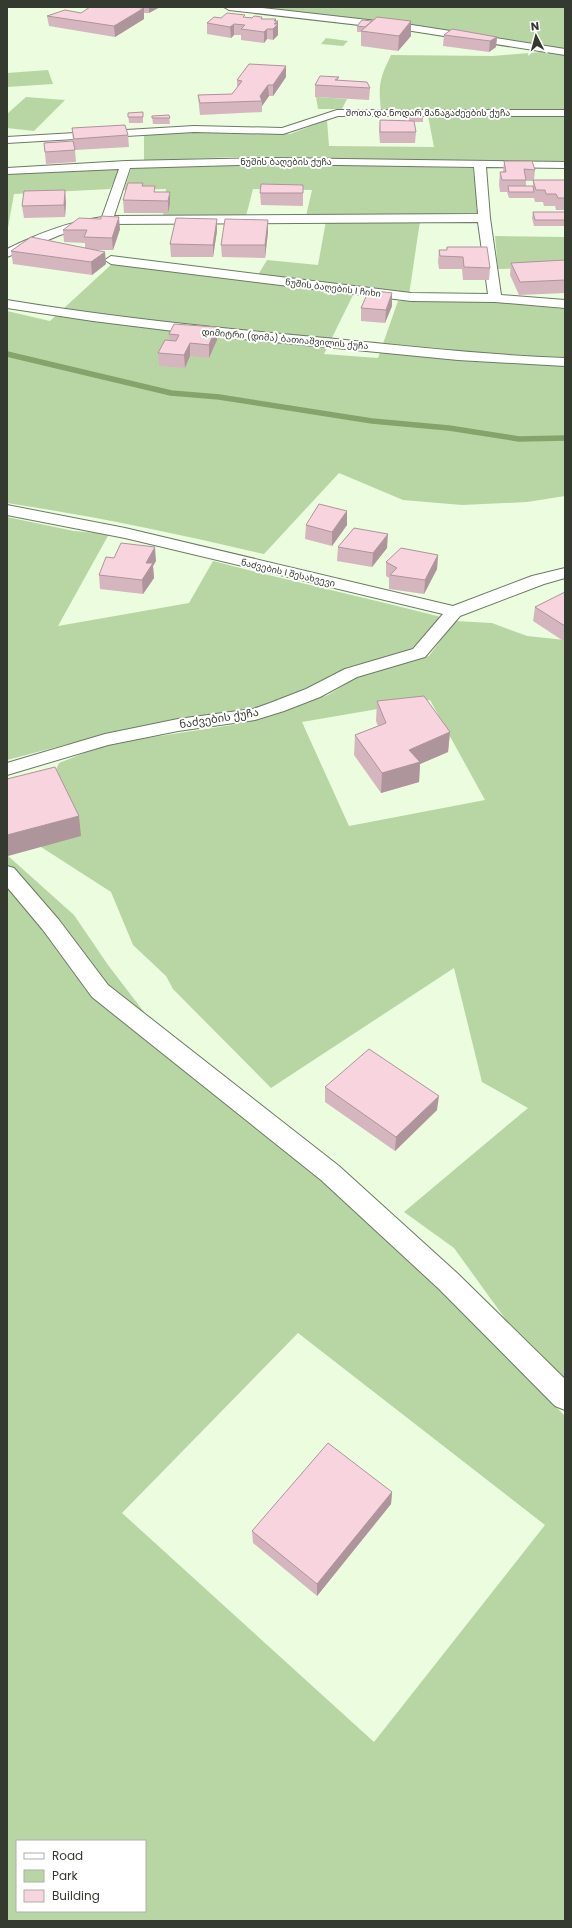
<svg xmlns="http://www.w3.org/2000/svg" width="572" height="1928" viewBox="0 0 572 1928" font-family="Poppins,'Noto Sans Georgian',sans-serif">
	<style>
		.green { fill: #b8d6a3; fill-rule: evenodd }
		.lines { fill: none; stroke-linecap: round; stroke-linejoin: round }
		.stream { stroke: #84a46c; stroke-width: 5.5 }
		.street-casing { stroke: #6c7b62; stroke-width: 2 }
		.secondary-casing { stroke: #6c7b62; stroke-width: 2 }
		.street { fill: #fff; fill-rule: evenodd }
		.secondary { fill: #fff; fill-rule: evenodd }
		.wall { fill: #d5b6bf; fill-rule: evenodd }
		.shaded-wall { fill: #ae949b }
		.building { fill: #f8d4de; stroke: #ae949b }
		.labels { text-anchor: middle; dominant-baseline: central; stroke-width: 4; stroke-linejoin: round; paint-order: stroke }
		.far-street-label { font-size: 9px; fill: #343a2f; stroke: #fff }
		.street-label { font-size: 11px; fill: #343a2f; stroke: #fff }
	</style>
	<rect width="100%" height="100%" fill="#ebfcdf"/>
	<path class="green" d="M244 7H565V48L561 49Z
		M326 38 348 41 343 46 321 44Z
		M541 52 565 55V111L381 110C378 84 380 78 391 55L493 56Z
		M48 70 53 84 7 87V73Z
		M26 97 65 100 34 131 7 128V114Z
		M316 97 347 99 342 109H318Z
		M428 116H565V162L233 157 144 161V134L197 131 290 134 327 120 329 146 434 147Z
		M263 163 473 168 479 215 306 216 312 190 253 189 246 216H163L166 189 124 190 132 166Z
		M121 167 110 189 14 194 7 233V174Z
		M326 221H420L409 295 258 275 267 260 318 265Z
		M495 236 565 237V272L563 267 498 269Z
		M113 263 354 293 324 354 378 358 398 301 496 302 565 309V496L527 502 462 505 403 500 339 473 264 554C178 534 94 516 7 503V311L50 321Z
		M7 517 74 531 109 534 58 626 189 603 213 561C289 581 365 597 441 617L409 652 348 667 290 696 258 708 184 718 106 734 7 760Z
		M455 621 492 623 527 636 565 640V1382L535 1360 454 1248 404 1212 528 1108 482 1082 454 968 271 1088 173 989 166 976 133 945 111 892 24 836 59 763 107 744 232 725 281 711 328 695 359 676 429 656ZM430 700 485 800 349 826 302 722Z
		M7 855 74 915 108 965 157 1029 443 1292 565 1416V1921H7ZM298 1333 545 1525 374 1742 122 1513ZM17 1841H145V1911H17Z"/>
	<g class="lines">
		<path class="stream" d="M7 354 171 393 219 397 372 421 449 428 519 439 565 438"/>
		<defs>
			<path id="street" d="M337 110H565V116H338L283 134 194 132 7 143V137L194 126 282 128Z
				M270 158 565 162V168L486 167 490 218 501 295 565 300V308L495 302 411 301 111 264 105 260 111 256 411 293 488 294 478 222 107 224 82 228 60 235 7 257V249C37 234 68 222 102 217L119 169 7 174V168L126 161ZM270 164 474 167 478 214 114 216 130 168Z
				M7 300C116 318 226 329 336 339 413 347 489 355 565 358V366L458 360 222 337 93 321 7 308Z
				M7 505 125 528 453 606 532 576 565 568V578L544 584 460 616 425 657 357 677 320 697 284 711 255 720 178 731 108 745 7 775V763L105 734 178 719 253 709 270 703 306 689 345 669 413 649 443 614 125 538 7 515Z
				M7 866 14 868 59 920 108 985 339 1166 457 1273 565 1379V1410L555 1406 439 1289 321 1180 92 997 43 930 7 887Z"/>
			<path id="secondary" d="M224 7H253L412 25 565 49V55L412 31 229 10Z"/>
		</defs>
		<use href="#street" class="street-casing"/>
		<use href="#secondary" class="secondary-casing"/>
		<use href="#street" class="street"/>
		<use href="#secondary" class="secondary"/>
	</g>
	<path class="wall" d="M134 7H160L149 13H144V19L115 37 49 26 47 16 81 13Z
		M245 17 262 19 276 21 278 24V35L273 40 267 39 264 43 241 40V35H234L231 38 207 34V23L221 18Z
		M362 20 411 36 398 51 361 46V32H357V26Z
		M444 35 497 37 496 47 489 52 443 46Z
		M286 77 273 96H269L262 106V112L200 115 199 106 198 95 232 94 237 88V80Z
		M339 77 338 80 370 88 369 100 315 97V85Z
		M409 111 423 116V122H414L416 132 415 143H380L379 132 380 120 409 121Z
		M143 112V123H129L128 113Z
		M169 115 170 124H153L152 116Z
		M72 128 128 135 129 147 75 150 76 162 46 164 44 143 73 142Z
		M504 161 535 170 534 180H565V210H556L555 206H544L543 202H535L534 198H509L507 192H500L499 184 500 172H503ZM526 181H533V186H526Z
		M143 183V186L156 192H170V204L168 213H124L123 200Z
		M303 185V206L261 205 260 193Z
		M66 202 65 217 24 218 22 206Z
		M533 212H565V226H534L532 218Z
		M217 219V231L213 257H171L170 244Z
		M268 220V232L265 258 222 257 221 245Z
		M120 229 113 250H96L106 264 92 275 13 264 11 251 85 248V243L64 242 63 230Z
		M447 247 490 268 489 280H463L462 269H439L438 262 439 250H446Z
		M565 260V293L519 295 510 275 511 263Z
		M392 306 385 323 361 321V308Z
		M216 327 217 340 209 358 190 356 185 368 159 366 158 353 170 341 169 334Z
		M347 511V525L332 546 305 539 306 525Z
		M338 547 387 548 372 567 337 561Z
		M438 555 437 569 424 594 389 589V578L386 576V562Z
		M156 561 153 566 154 578 143 594 100 589 99 575Z
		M565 592V642L533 621 535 607Z
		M377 701 450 732 448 752 420 764 419 782 381 793 354 755 355 735 378 726 376 721Z
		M325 1087 437 1110 395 1151 325 1102Z
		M392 1492 391 1504 317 1596 253 1543 252 1531Z"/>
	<path class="shaded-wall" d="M150 7H160L149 13V8Z
		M144 8V19L115 37 114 26Z
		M276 19V23L278 21V25V24V35L273 40V29L274 21Z
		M411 21V36L398 51 399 36Z
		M234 24V35L231 38 230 27Z
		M267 29V39L264 43V32Z
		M497 37 496 47 489 52 490 41Z
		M286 66V77L273 96V85Z
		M268 85 269 96 262 106V101L260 96Z
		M65 190 66 202 65 217 64 205Z
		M170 192V204L168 213V201Z
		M119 217 120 229 113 250 112 238Z
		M217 219V231L213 257V245Z
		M268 220V232L265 258V245Z
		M105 252 106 264 92 275 91 262Z
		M392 293V306L385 323 386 310Z
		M216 327 217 340 209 358V345Z
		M190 343V356L185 368 184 355Z
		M347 511V525L332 546V532Z
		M388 534 387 548 372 567 373 553Z
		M155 547 156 561 153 566 154 578 143 594 142 580 146 563Z
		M438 555 437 569 424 594 425 580Z
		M450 732 448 752 420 764 419 782 381 793 382 773 409 750Z
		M79 816 81 836 8 856 7 835Z
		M439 1096 437 1110 395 1151 396 1137Z
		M392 1492 391 1504 317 1596V1584Z"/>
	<path class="building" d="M90 7H131L144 8 114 26 47 16 65 10 81 13Z
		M227 13 245 15 243 17 252 18 254 16 262 17 261 19H276L274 21H278L274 24H278L273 29H267L264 32 241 29 245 25 234 24 230 27 207 23 214 17 221 18Z
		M377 17 411 21 399 36 361 31Z
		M362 20 372 21 365 27 357 26Z
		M452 29 497 37 490 41 444 35Z
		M249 64 286 66 273 85H268L260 96 262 101 200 103 198 95 232 94 242 81 237 80Z
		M320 76 339 77 335 80 367 82 370 88 315 85Z
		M409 111H422L423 116H410Z
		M143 112V117H128V113Z
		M169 115 170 118H152V116Z
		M380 120 414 121 416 132H380Z
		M125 125 128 135 74 139 72 128Z
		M73 141 75 150 45 152 44 143Z
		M504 161H532L535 170 524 169 526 180H502L500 172H506Z
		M533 180H565V198H558L556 194H546L545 190H536Z
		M128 183H143L142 186H155L154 192H170L168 201 123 200Z
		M261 184 303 185V193H260Z
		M508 186H533L534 192H509Z
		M65 190 64 205 22 206 24 191Z
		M533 212H565V220H535Z
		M101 216 119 217 112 238 84 237 87 230H63L79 218 101 219Z
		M176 218 217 219 213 245 170 244Z
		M225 219 268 220 265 245H221Z
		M31 237 105 252 91 262 11 251Z
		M447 247H487L490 268 464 267 463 257 440 256 439 250H447Z
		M565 260V280L520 282 511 263Z
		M369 290 392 293 386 310 361 308Z
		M174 324 216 327 209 345 190 343 184 355 158 353 165 340 176 341 179 335 169 334Z
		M319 504 347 511 332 532 306 525Z
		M354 528 388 534 373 553 338 547Z
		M121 543 155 547 146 563H153L142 580 99 575 106 557 114 558Z
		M401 548 438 555 425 580 390 575 397 568 386 562Z
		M565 592V626L535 607Z
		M424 696 450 732 409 750 420 762 382 773 355 735 386 723 377 701Z
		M55 767 79 816 7 835V779Z
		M369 1049 439 1096 396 1137 325 1087Z
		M328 1443 392 1492 317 1584 252 1531Z"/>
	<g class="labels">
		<g class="far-street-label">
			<text x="428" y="113">შოთა და ნოდარ მანაგაძეების ქუჩა</text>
			<text x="286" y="162">ნუშის ბაღების ქუჩა</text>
			<text transform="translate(333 288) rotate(7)">ნუშის ბაღების I ჩიხი</text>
			<text transform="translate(285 339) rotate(5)">დიმიტრი (დიმა) ბათიაშვილის ქუჩა</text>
			<text transform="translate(288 573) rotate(13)">ნაძვების I შესახვევი</text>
		</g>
		<g class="street-label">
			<text transform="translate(219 718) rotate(-9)">ნაძვების ქუჩა</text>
		</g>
	</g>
	<rect width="572" height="1928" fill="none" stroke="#343a2f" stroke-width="16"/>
	<rect x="16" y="1840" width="130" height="72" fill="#ffffff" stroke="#aeb0ac"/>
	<rect x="24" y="1853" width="20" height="6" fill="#ffffff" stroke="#aeb0ac"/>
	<text x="52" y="1860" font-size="12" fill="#343a2f">Road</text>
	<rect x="24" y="1870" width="20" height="12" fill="#b8d6a3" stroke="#aeb0ac"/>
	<text x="52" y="1880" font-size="12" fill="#343a2f">Park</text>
	<rect x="24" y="1890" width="20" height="12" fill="#f8d4de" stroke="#aeb0ac"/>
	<text x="52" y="1900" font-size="12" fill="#343a2f">Building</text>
	<g transform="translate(536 36) rotate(354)" stroke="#ffffff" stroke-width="3" paint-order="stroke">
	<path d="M0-3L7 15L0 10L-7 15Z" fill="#343a2f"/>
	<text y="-6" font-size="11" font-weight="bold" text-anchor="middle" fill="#343a2f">N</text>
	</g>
</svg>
